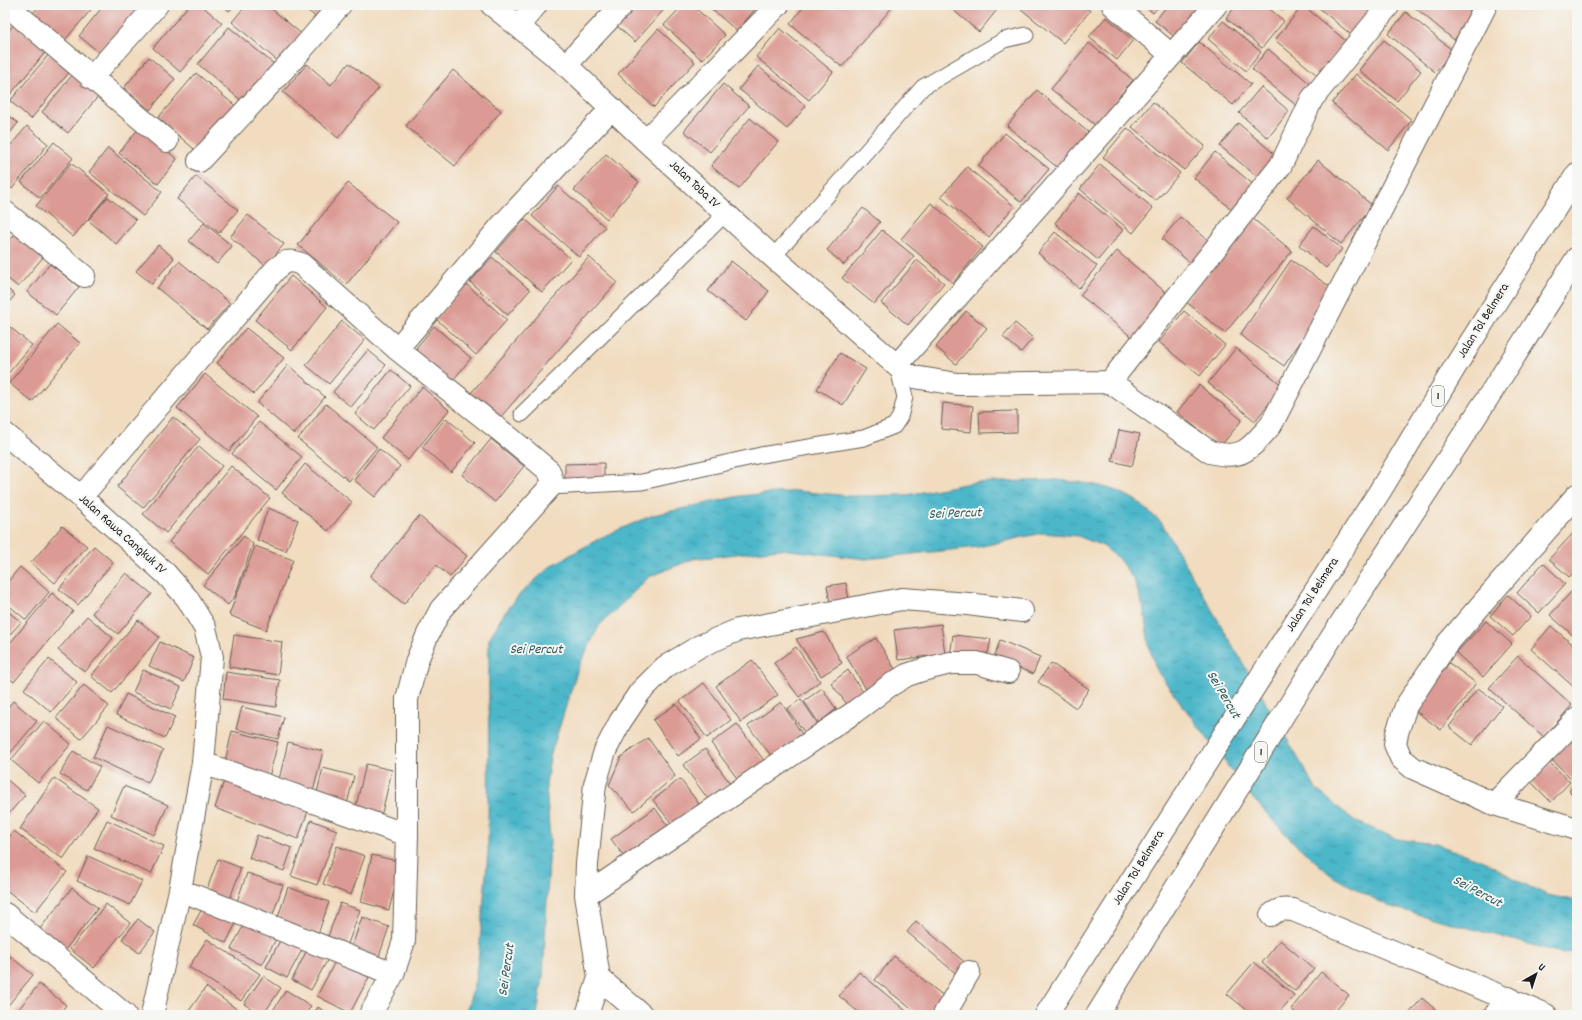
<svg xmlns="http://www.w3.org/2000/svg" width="1582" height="1020" viewBox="0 0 1582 1020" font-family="Dekko,sans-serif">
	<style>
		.water { fill: url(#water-ripples); stroke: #346a73 }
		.building { fill: #db9b94 }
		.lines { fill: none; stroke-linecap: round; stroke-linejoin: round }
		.lane-casing { stroke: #675f55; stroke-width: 17 }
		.street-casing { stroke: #675f55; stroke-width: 24 }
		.highway-casing { stroke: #675f55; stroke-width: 24 }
		.lane { stroke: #fff; stroke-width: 15 }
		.street { stroke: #fff; stroke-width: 22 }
		.highway { stroke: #fff; stroke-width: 22 }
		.labels { text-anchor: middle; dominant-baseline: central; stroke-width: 4; stroke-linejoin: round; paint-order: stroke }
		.shield { fill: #f6f6f2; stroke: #5d5d5c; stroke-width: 1 }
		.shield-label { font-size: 12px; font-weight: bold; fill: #1c1c1c }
		.street-label { font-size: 13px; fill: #1c1c1c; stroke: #f6f6f2 }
		.water-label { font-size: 14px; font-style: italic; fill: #305a62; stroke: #f6f6f2 }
	</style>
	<defs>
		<pattern id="water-ripples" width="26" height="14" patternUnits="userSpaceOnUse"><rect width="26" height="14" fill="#4db7ca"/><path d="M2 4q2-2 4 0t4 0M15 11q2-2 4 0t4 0" fill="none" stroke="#3f94a3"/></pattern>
	</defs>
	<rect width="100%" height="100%" fill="#f6f6f2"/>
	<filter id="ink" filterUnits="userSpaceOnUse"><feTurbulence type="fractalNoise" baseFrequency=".025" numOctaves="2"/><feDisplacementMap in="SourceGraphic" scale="8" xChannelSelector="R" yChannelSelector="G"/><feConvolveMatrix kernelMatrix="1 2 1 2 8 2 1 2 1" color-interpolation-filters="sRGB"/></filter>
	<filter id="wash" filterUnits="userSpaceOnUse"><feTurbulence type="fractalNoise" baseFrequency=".012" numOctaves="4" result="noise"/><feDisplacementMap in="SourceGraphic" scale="16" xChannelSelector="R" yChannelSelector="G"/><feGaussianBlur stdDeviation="0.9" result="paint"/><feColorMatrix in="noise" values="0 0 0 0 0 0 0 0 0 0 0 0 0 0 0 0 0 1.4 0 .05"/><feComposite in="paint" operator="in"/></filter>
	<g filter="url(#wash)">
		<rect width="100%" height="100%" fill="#f1dcbf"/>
		<path class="water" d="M1055 480C1083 482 1110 485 1135 500 1144 506 1152 515 1161 522L1316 789 1355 821 1397 839 1435 844 1484 861 1518 881 1547 895 1577 901V952L1561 953 1388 906 1332 876 1291 840 1248 793 1157 671 1149 647 1144 610 1134 580 1118 558 1103 546 1078 536 1042 533 978 547 866 559 780 549 693 559 649 577 599 626 578 668 550 757 546 785 550 840 543 977 537 1015H464L467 1009 475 981 479 953 488 852 489 639 503 615 521 593 551 566 602 537 653 515 740 496 796 491 851 496 907 495 970 483Z"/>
		<g id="blocks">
			<path class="building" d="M40 5H95L65 40 33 13Z
				M104 5H144L102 55 79 36Z
				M189 5H201L222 23 180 72 153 48Z
				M222 5H235L229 11Z
				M246 5H267L304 36 281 64 232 22Z
				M301 5H330L318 19Z
				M624 5H668L635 42 610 20Z
				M683 5H692L725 35 702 60 664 25Z
				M707 5H755L757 7 737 31Z
				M805 5H894L842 67 790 24Z
				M955 5H1001L979 32 952 9Z
				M1016 5H1083L1090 11 1063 43Z
				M1144 5H1160L1153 13Z
				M1168 5H1202L1175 37 1155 21Z
				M1237 5H1265L1284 21 1262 48 1226 18Z
				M1276 5H1288L1283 11Z
				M1303 5 1346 41 1317 75 1275 40Z
				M1321 5H1382L1355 38 1319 8Z
				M1412 5H1483L1454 40Z
				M1406 12 1453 51 1435 72 1388 34Z
				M1106 17 1133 40 1117 60 1089 37Z
				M1223 21 1261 52 1246 71 1208 39Z
				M14 24 47 50 5 101V35Z
				M229 27 275 65 244 103 198 64Z
				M780 28 833 72 809 100 756 57Z
				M658 29 695 62 654 107 618 74Z
				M1384 40 1421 71 1397 101 1359 70Z
				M1199 42 1251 84 1233 105 1182 63Z
				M1089 43 1133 80 1095 125 1051 89Z
				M1268 49 1313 86 1297 106 1252 69Z
				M50 53 71 70 31 119 10 101Z
				M149 57 175 79 150 110 124 88Z
				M349 63 379 88 338 138 283 92 307 64 331 85Z
				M758 66 806 106 787 129 739 89Z
				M453 70 501 111 455 166 406 126Z
				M74 73 100 94 68 133 42 112Z
				M196 73 239 109 201 155 158 118Z
				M1356 74 1412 120 1388 150 1332 103Z
				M723 84 749 106 710 152 684 131Z
				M1261 87 1289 111 1268 138 1239 113Z
				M1037 90 1088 132 1058 168 1007 126Z
				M1153 102 1205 146 1184 170 1132 127Z
				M5 113 18 123 5 139Z
				M750 118 778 142 739 189 711 166Z
				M1238 123 1278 157 1260 179 1220 146Z
				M27 126 48 144 12 189 5 183V152Z
				M139 128 177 159 158 184 119 153Z
				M1127 128 1180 173 1156 201 1103 157Z
				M1005 133 1049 169 1021 202 978 166Z
				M54 142 73 158 40 198 21 182Z
				M108 148 162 192 143 216 89 172Z
				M1215 152 1256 187 1235 212 1194 178Z
				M606 154 639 182 607 219 574 190Z
				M1318 160 1373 206 1341 244 1287 198Z
				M71 163 109 194 73 237 36 206Z
				M1100 164 1153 208 1133 233 1080 189Z
				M967 167 1014 206 989 237 941 197Z
				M196 176 238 210 219 233 177 199Z
				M348 183 397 222 346 285 298 245Z
				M558 186 605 227 579 257 532 216Z
				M1079 193 1123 230 1098 260 1055 223Z
				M108 197 136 220 116 244 88 220Z
				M931 203 983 247 953 283 901 239Z
				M863 208 880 222 844 265 827 250Z
				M248 215 284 244 266 266 230 237Z
				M1180 217 1213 244 1194 266 1162 239Z
				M1252 218 1292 251 1225 333 1185 301Z
				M525 219 571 259 542 292 496 252Z
				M204 223 232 246 217 264 189 241Z
				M1314 226 1342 249 1326 268 1299 245Z
				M882 230 914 256 874 304 842 278Z
				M1055 232 1097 266 1079 288 1038 253Z
				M16 233 44 256 18 287 5 276V247Z
				M158 245 174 258 152 284 136 271Z
				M1117 251 1170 296 1134 339 1080 295Z
				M492 257 530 290 508 315 470 282Z
				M589 257 617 282 499 419 470 394Z
				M917 260 944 283 908 325 881 303Z
				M1291 260 1335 290 1284 366 1240 335Z
				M179 261 230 303 207 329 157 288Z
				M731 261 769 291 746 321 708 291Z
				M50 264 79 287 56 315 27 292Z
				M291 276 327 307 292 350 255 320Z
				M466 284 507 320 476 355 436 319Z
				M5 287 15 295 5 307Z
				M966 311 987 328 956 364 936 347Z
				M1184 311 1225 345 1200 376 1159 342Z
				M342 321 365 340 329 384 306 365Z
				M5 323 32 345 5 377Z
				M1015 323 1033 338 1021 352 1003 337Z
				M57 324 80 343 32 402 9 383Z
				M434 326 471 358 450 384 413 352Z
				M246 328 284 358 254 394 217 363Z
				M1236 348 1283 386 1255 421 1208 383Z
				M368 350 386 365 351 407 333 392Z
				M840 353 866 369 843 405 817 389Z
				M288 365 325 397 294 434 257 403Z
				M391 370 410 386 374 430 355 414Z
				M205 374 257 417 229 451 177 408Z
				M1199 385 1242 420 1220 447 1177 412Z
				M422 387 449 410 408 460 381 438Z
				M943 403 973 406 971 432 941 429Z
				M326 404 377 447 349 481 298 439Z
				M1017 411V432L980 433 979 412Z
				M173 417 200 439 143 508 117 487Z
				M446 418 475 443 451 472 422 447Z
				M259 422 302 457 276 490 232 454Z
				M1119 430 1140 434 1132 466 1112 461Z
				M491 439 524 466 495 502 462 475Z
				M199 446 222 466 166 533 143 514Z
				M379 449 400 466 375 497 354 480Z
				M604 463V483L565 484V464Z
				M305 464 352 502 328 531 282 493Z
				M231 466 270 498 208 574 169 542Z
				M268 508 298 520 286 551 257 540Z
				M419 516 467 556 450 577 436 565 404 604 370 576Z
				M62 526 87 546 55 583 31 563Z
				M1577 529V569L1569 577 1549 559Z
				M244 536 253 544 235 596 228 605 203 585Z
				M94 546 113 562 78 605 59 589Z
				M255 546 293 560 266 630 229 615Z
				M1543 563 1565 584 1539 613 1517 593Z
				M20 567 49 592 26 620 5 602V585Z
				M126 573 152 594 118 634 92 613Z
				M846 583 850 605 831 608 827 586Z
				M1572 591 1577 596V639L1550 615Z
				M52 593 73 611 14 682 5 675V649Z
				M1508 595 1531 616 1513 636 1490 616Z
				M5 609 21 622 6 639 5 638Z
				M87 616 113 638 85 672 58 650Z
				M138 620 159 637 112 693 91 676Z
				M1486 621 1512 644 1483 677 1456 653Z
				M941 624 945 654 898 660 894 630Z
				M1551 626 1577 648 1576 689 1531 649Z
				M824 632 842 663 821 676 796 639Z
				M234 635 282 642 278 675 229 667Z
				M953 635 991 639 988 653 950 656Z
				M876 638 896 671 866 689 846 656Z
				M1000 640 1040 657 1033 674 994 657Z
				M160 642 194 658 184 682 149 666Z
				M796 647 820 681 799 697 774 663Z
				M1518 656 1572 705 1544 737 1489 688Z
				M49 659 77 682 51 712 24 689Z
				M752 660 778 695 741 722 716 686Z
				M1051 663 1089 689 1076 708 1038 682Z
				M1449 663 1476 683 1441 730 1414 710Z
				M143 670 181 687 171 709 133 692Z
				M848 670 865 695 849 707 831 683Z
				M226 672 280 680 276 707 223 699Z
				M704 683 731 720 707 738 680 701Z
				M84 685 109 706 81 739 56 718Z
				M822 688 836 709 819 723 804 701Z
				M1478 688 1502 706 1472 745 1449 727Z
				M126 694 175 717 165 738 116 715Z
				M801 699 818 724 805 733 787 709Z
				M13 701 37 721 7 757 5 755V711Z
				M781 702 802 734 773 758 748 726Z
				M676 704 701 739 678 756 653 720Z
				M242 707 284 717 278 739 236 729Z
				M44 721 71 744 38 783 11 760Z
				M737 724 768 766 742 785 711 743Z
				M108 725 163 750 148 783 93 757Z
				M232 731 278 742 269 777 224 766Z
				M648 738 675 776 634 811 609 785 621 757Z
				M1569 739 1577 746V775L1573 780 1551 759Z
				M288 742 323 751 313 792 278 784Z
				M705 749 730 783 708 799 683 765Z
				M73 751 100 767 87 790 60 774Z
				M1550 763 1570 782 1551 802 1531 782Z
				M366 764 392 770 380 821 354 814Z
				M323 768 354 776 347 804 316 796Z
				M5 778 25 795 5 818Z
				M54 778 98 808 63 859 20 829Z
				M680 779 699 804 673 825 653 800Z
				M224 781 308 811 298 839 215 808Z
				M1577 783V799L1569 791Z
				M124 786 168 805 154 835 111 815Z
				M655 808 672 832 629 863 611 839Z
				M107 820 164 846 151 874 94 848Z
				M311 820 337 830 317 885 291 876Z
				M14 831 67 872 35 912 5 889V842Z
				M257 835 292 848 284 871 249 858Z
				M337 846 365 856 351 895 323 884Z
				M372 855 401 862 389 910 361 902Z
				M88 856 142 881 130 905 77 881Z
				M218 859 241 868 228 904 205 895Z
				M247 873 283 885 272 917 236 904Z
				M288 887 329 902 318 934 277 920Z
				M72 888 98 908 65 950 39 930Z
				M206 902 238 919 226 943 193 925Z
				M340 903 360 910 345 952 325 945Z
				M106 904 130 923 94 968 70 949Z
				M362 917 389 927 377 962 350 952Z
				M138 919 155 932 139 953 122 939Z
				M246 921 277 937 262 965 231 949Z
				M916 921 968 965 959 976 907 932Z
				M282 937 303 948 287 978 266 967Z
				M207 939 260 974 241 1001 189 967Z
				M1280 940 1314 969 1295 991 1262 963Z
				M308 948 328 959 311 990 292 980Z
				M5 952 33 975 5 1009Z
				M894 956 946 998 932 1015H919L875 980Z
				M336 960 369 977 350 1013 317 996Z
				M1254 962 1294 995 1277 1015H1253L1227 994Z
				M859 972 911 1015H862L839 996Z
				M1321 972 1349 995 1332 1015H1299L1291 1009Z
				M263 976 281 988 263 1015H261L244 1004Z
				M39 984 66 1005 58 1015H14Z
				M206 987 245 1015H186Z
				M286 990 311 1006 305 1015H270Z
				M1422 998 1442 1015H1408Z
				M318 1007 329 1015H313Z"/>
		</g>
	</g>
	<g filter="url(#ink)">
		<use href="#blocks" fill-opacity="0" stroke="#675f55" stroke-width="1"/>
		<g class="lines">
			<defs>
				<path id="lane" d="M773 257 923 87 1004 40 1026 35
					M522 414 725 214
					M550 487 642 482 761 455 864 438 894 426 900 417 905 397 897 365"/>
				<path id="street" d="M17 5 13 10 24 20 167 141
					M492 5 566 65 646 141 773 257 904 372 914 377 957 384 1110 382 1210 452C1244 461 1250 448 1271 425L1486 5
					M1113 5 1171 55
					M518 26 536 5
					M566 65 622 5
					M91 78 157 5
					M646 141 778 5
					M199 161 297 55 340 5
					M5 212 84 276
					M397 349 502 225 612 108
					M897 365 1216 5
					M1110 382 1281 165 1312 99 1389 5
					M5 434 81 497 166 574 187 598 205 628 212 657 203 763 180 890 152 1015
					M1577 495 1447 644 1406 706 1397 733 1395 744 1401 758 1413 768 1494 804 1577 829
					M81 497 275 270C285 261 289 259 301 264L397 349 511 439 549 471 552 480 550 487 441 609 428 634 417 660 407 699V835L404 941 393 974 370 1015
					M203 763 407 835
					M1494 804 1577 719
					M180 890 393 974
					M586 895 853 713 889 686 907 675 922 670 950 663H977L1008 672
					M5 914 125 1015
					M1271 915C1278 909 1283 909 1293 910L1546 1015
					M587 1015 599 978
					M642 1015 599 978 586 895 587 864 595 784 605 751 620 722 640 692 665 667 700 646 738 630 902 599 968 604 1022 611
					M944 1015 969 972
					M1495 1015 1509 998"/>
				<path id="highway" d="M1046 1015 1298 618 1380 491 1458 362 1577 174
					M1097 1015 1330 640 1494 388 1577 258"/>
			</defs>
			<use href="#lane" class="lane-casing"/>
			<use href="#street" class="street-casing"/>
			<use href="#highway" class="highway-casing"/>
			<use href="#lane" class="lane"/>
			<use href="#street" class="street"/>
			<use href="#highway" class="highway"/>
		</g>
	</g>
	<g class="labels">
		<g class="shield">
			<rect x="1432" y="386" width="12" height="20" rx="3"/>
			<rect x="1255" y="742" width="12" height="20" rx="3"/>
		</g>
		<g class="shield-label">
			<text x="1438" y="396">1</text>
			<text x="1261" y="752">1</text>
		</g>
		<g class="street-label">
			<text transform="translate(694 185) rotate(43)">Jalan Toba IV</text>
			<text transform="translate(1484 321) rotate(-58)">Jalan Tol Belmera</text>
			<text transform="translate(122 535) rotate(42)">Jalan Rawa Cangkuk IV</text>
			<text transform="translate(1313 595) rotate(-57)">Jalan Tol Belmera</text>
			<text transform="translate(1139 868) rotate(-58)">Jalan Tol Belmera</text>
		</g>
		<g class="water-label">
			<text transform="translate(955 514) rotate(-2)">Sei Percut</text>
			<text x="536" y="650">Sei Percut</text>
			<text transform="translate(1223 695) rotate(59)">Sei Percut</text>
			<text transform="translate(1477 892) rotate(28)">Sei Percut</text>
			<text transform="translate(507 970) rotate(-82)">Sei Percut</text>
		</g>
	</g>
	<rect width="1582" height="1020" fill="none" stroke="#f6f6f2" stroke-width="20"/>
	<g transform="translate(1536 974) rotate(39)" stroke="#f6f6f2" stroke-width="3" paint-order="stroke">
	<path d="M0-3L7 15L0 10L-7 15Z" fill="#1c1c1c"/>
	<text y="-6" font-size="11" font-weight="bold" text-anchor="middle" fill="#1c1c1c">U</text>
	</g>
</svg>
